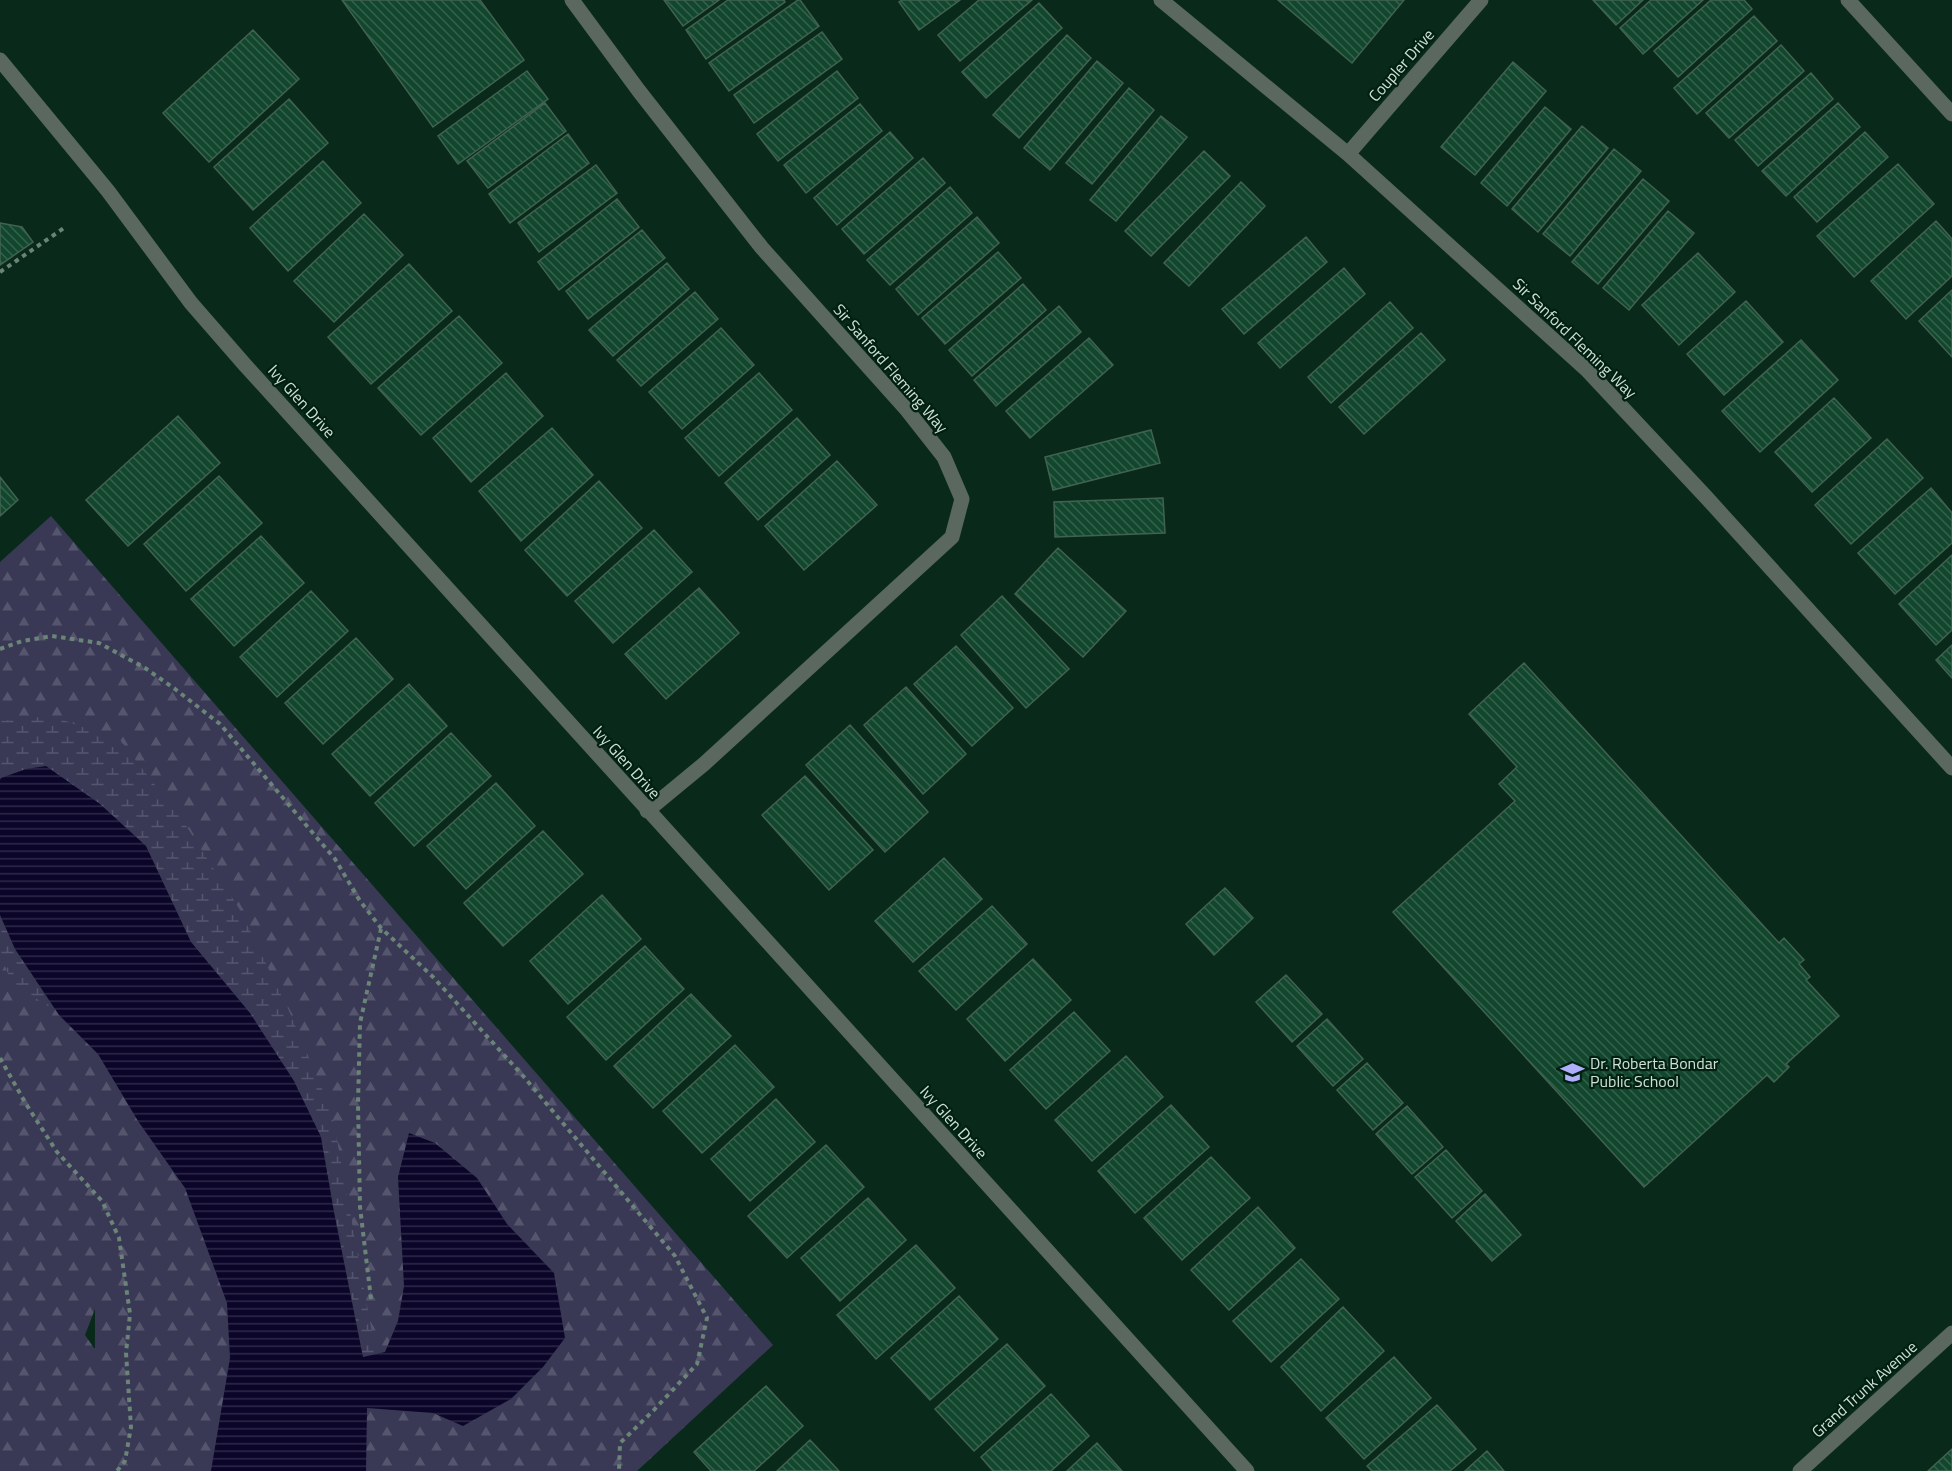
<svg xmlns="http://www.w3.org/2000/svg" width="1952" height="1471" viewBox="0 0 1952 1471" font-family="'Titillium Web',sans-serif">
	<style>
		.forest { fill: url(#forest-firs); fill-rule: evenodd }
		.wetland { fill: url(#wetland-marsh) }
		.water { fill: url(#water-rules) }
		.building { fill: url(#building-back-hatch); stroke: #426250; stroke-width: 1.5 }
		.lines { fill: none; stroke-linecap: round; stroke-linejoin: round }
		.path { stroke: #6a8477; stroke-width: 4; stroke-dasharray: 4.5 4.5; stroke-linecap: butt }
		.minor { stroke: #5a685f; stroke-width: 15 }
		.labels { text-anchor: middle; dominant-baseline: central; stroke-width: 4.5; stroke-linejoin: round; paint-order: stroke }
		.street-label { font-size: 16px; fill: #cfe1d6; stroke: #012011 }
		.poi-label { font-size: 16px; fill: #cfe1d6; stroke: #012011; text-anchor: start }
	</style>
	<defs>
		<pattern id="forest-firs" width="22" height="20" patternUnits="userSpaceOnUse" patternTransform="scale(1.5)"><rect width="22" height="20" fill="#393956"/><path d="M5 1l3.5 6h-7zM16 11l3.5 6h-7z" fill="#55556e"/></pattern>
		<pattern id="wetland-marsh" width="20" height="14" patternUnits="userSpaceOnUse" patternTransform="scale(1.5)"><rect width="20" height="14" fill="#393956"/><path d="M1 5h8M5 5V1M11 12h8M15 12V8" fill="none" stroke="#55556e"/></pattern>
		<pattern id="water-rules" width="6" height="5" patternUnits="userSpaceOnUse" patternTransform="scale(1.5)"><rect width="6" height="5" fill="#0b0529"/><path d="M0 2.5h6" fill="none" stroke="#2e2947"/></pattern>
		<pattern id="building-back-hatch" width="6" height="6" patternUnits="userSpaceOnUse" patternTransform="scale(1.5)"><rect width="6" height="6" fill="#12472e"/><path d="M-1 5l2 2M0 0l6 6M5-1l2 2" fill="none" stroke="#33614c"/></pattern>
	</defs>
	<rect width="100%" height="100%" fill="#092a1a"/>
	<path class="forest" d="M51 516 773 1345 637 1471H0V562ZM95 1309V1348H94L85 1335Z"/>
	<path class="wetland" d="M52 716 121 741 185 824 240 910 289 1011 332 1112 381 1383 358 1366 1 813 49 1007 12 983 0 955V721Z"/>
	<path class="water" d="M46 766 100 804 146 846 191 942 250 1013 294 1081 321 1137 334 1212 363 1357 385 1352 398 1321 404 1286 398 1177 409 1133 435 1143 477 1178 507 1224 554 1273 565 1338 543 1367 511 1399 463 1426 433 1413 367 1408 366 1471H211L230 1358 227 1303 185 1188 138 1121 98 1054 59 1015 15 949 0 915V780L1 778 26 769Z"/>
	<path class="building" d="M342 0H480L524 60 433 127Z
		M664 0H719L683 26Z
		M728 0H784L785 2 706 59 686 30Z
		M798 0H800L819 26 729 91 709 63Z
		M902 0H960L919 30 899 2Z
		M979 0H1032L960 61 938 35Z
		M1278 0H1404L1352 63Z
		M1593 0H1643L1616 25Z
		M1651 0H1703L1643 54 1620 28Z
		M1711 0H1744L1752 9 1678 77 1654 51Z
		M1039 3 1062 28 986 98 962 72Z
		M1754 16 1777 41 1697 114 1674 88Z
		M253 30 299 79 209 162 163 113Z
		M822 32 842 59 754 123 734 95Z
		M1067 35 1091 58 1019 138 993 115Z
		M1781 45 1804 71 1729 138 1706 113Z
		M1097 61 1123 83 1050 170 1024 148Z
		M1513 62 1546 91 1475 175 1441 147Z
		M527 71 548 99 458 164 438 136Z
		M837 71 858 98 778 161 757 134Z
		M1811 73 1833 99 1758 166 1735 140Z
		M1129 88 1154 110 1092 184 1066 163Z
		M289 99 328 143 253 210 214 167Z
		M545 103 566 131 488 188 467 161Z
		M1838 103 1860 127 1786 196 1762 171Z
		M860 104 882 131 806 193 784 165Z
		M1545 107 1571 129 1507 206 1481 183Z
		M1161 116 1187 137 1116 221 1090 200Z
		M1582 126 1608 148 1538 232 1512 209Z
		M890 132 913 158 837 225 814 198Z
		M1865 132 1888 157 1817 222 1794 197Z
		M568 134 589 163 510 223 489 194Z
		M1614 149 1641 171 1570 256 1543 234Z
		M1204 151 1230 176 1151 256 1125 231Z
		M923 158 945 183 864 254 842 229Z
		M323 161 361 203 288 271 250 228Z
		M1898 164 1934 204 1854 277 1817 236Z
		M596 165 617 193 539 252 518 223Z
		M1643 179 1669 201 1598 284 1572 262Z
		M1241 182 1265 206 1189 286 1164 263Z
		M950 187 972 213 890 285 867 260Z
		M617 199 639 227 559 290 538 262Z
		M1668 211 1694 233 1629 310 1603 288Z
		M364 214 403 255 334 322 294 281Z
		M977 217 999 243 918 315 896 289Z
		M1936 221 1952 239V276L1906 319 1871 281Z
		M0 223 22 227 33 242 0 265Z
		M642 230 665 258 588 319 566 291Z
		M1306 237 1327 262 1244 334 1222 309Z
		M998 252 1021 278 945 344 922 318Z
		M1698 253 1735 292 1679 345 1642 305Z
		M667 263 689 289 613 356 589 330Z
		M409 264 452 311 371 384 328 337Z
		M1344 268 1365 294 1280 368 1258 343Z
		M1023 284 1046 310 972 376 949 350Z
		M1952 290V357L1919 321Z
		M695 292 718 319 641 386 617 360Z
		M1746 301 1783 342 1724 395 1687 354Z
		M1390 302 1413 328 1331 403 1308 377Z
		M1059 306 1081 332 996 406 974 380Z
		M459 316 502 363 421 435 378 388Z
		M721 328 754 365 682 429 649 392Z
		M1421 333 1445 360 1364 434 1339 407Z
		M1089 338 1113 365 1030 438 1006 411Z
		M1801 340 1838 380 1760 452 1722 411Z
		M506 373 543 416 471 482 433 438Z
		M759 373 792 410 719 476 685 438Z
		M1834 398 1871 438 1812 492 1775 452Z
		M178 416 220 463 128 546 86 500Z
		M797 418 830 455 758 520 725 483Z
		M552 428 593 475 521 541 479 491Z
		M1151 430 1160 463 1053 490 1045 457Z
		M1887 439 1923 478 1851 544 1815 505Z
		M837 461 877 505 804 570 765 526Z
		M219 476 262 523 186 591 144 544Z
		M0 477 18 500 0 516Z
		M599 481 642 528 567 596 525 550Z
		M1931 488 1952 513V543L1895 594 1858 553Z
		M1163 498 1165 533 1055 537 1054 502Z
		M654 530 692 572 613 643 575 601Z
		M261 536 304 583 234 646 191 599Z
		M1058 548 1126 611 1083 657 1015 594Z
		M1952 555V630L1936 645 1899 604Z
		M699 588 739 633 666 699 625 654Z
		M311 591 348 631 277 697 240 657Z
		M1002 596 1069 669 1026 708 961 635Z
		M356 638 393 679 323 744 285 703Z
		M1952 645V678L1936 660Z
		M956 646 1013 708 972 746 914 684Z
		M1524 663 1779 943 1784 938 1804 960 1799 964 1810 977 1806 980 1839 1016 1786 1064 1789 1067 1774 1082 1767 1075 1644 1187 1393 912 1515 801 1499 784 1517 767 1469 714Z
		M409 684 447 726 370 796 332 754Z
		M906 687 966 754 923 794 864 725Z
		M850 725 928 812 885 852 806 765Z
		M451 733 491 776 414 846 375 803Z
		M805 776 873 850 829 890 762 815Z
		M496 783 535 826 466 889 427 846Z
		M543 831 583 874 503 946 464 903Z
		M944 858 982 899 913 962 875 921Z
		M1225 888 1253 918 1214 955 1186 924Z
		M602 895 641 939 568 1004 530 961Z
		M992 906 1027 944 956 1010 919 971Z
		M645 946 684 989 606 1060 567 1017Z
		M1033 959 1071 1000 1005 1061 967 1019Z
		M1286 975 1322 1014 1292 1042 1256 1002Z
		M691 994 731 1036 653 1108 614 1066Z
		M1074 1012 1110 1051 1046 1109 1010 1070Z
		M1327 1019 1363 1059 1333 1086 1297 1046Z
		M735 1045 774 1087 702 1153 663 1111Z
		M1126 1056 1163 1097 1092 1161 1055 1120Z
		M1367 1063 1403 1103 1373 1130 1337 1090Z
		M776 1099 815 1142 750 1201 711 1159Z
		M1171 1105 1209 1147 1135 1213 1098 1171Z
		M1407 1106 1443 1147 1412 1174 1376 1134Z
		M826 1145 864 1187 787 1258 748 1216Z
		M1446 1150 1482 1191 1452 1218 1415 1177Z
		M1211 1157 1250 1198 1182 1260 1144 1218Z
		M1485 1194 1521 1235 1492 1261 1456 1221Z
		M868 1198 906 1240 840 1301 801 1258Z
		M1258 1207 1295 1248 1229 1310 1191 1270Z
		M916 1245 955 1288 876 1359 837 1315Z
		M1301 1259 1339 1299 1271 1362 1233 1321Z
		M959 1296 998 1339 930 1400 891 1358Z
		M1343 1307 1384 1351 1321 1411 1281 1367Z
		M1007 1344 1045 1386 974 1451 935 1409Z
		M1394 1357 1431 1398 1364 1459 1326 1418Z
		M766 1386 803 1426 754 1471H711L694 1452Z
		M1051 1394 1089 1436 1051 1471H993L981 1457Z
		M1437 1405 1476 1449 1450 1471H1372L1367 1466Z
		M810 1440 839 1471H777Z
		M1097 1443 1122 1471H1067Z
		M1952 1449V1471H1928Z
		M1487 1451 1504 1471H1465Z"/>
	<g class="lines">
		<path class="path" d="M0 272 64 228
			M0 649 22 641 52 636 99 643 145 668 175 689 220 724 335 859 360 901 381 928 433 977 524 1077 675 1256 707 1318 697 1364 653 1411 620 1443 619 1471
			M0 1058 26 1104 57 1152 102 1201 119 1238 130 1314 126 1353 131 1427 125 1461 117 1471
			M371 1299 360 1207 358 1104 360 1023 381 929"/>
		<path class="minor" d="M572 0 639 91 762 248 907 410 944 457 962 499 952 537 704 764 647 811
			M1161 0 1348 154 1588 371 1706 497 1952 768
			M1848 0 1952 114
			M0 60 108 191 191 303 245 365 1247 1471
			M1348 154 1481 0
			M1800 1471 1952 1333"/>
	</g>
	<defs>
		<symbol id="school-bare" viewBox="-9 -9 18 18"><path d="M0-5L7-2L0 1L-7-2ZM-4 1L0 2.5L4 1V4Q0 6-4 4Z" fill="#aeaefa" stroke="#012011" stroke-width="2.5" paint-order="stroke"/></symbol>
	</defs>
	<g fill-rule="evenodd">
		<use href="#school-bare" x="1556" y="1056" width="33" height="33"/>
	</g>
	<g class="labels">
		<g class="street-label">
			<text transform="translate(1401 65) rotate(-49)">Coupler Drive</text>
			<text transform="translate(1575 338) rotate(44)">Sir Sanford Fleming Way</text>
			<text transform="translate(891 368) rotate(49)">Sir Sanford Fleming Way</text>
			<text transform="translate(302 401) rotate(48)">Ivy Glen Drive</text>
			<text transform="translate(627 762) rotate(48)">Ivy Glen Drive</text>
			<text transform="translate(954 1122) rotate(48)">Ivy Glen Drive</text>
			<text transform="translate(1864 1389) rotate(-42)">Grand Trunk Avenue</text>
		</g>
		<g class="poi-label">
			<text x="1590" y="1063">Dr. Roberta Bondar<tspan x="1590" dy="18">Public School</tspan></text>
		</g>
	</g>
</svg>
